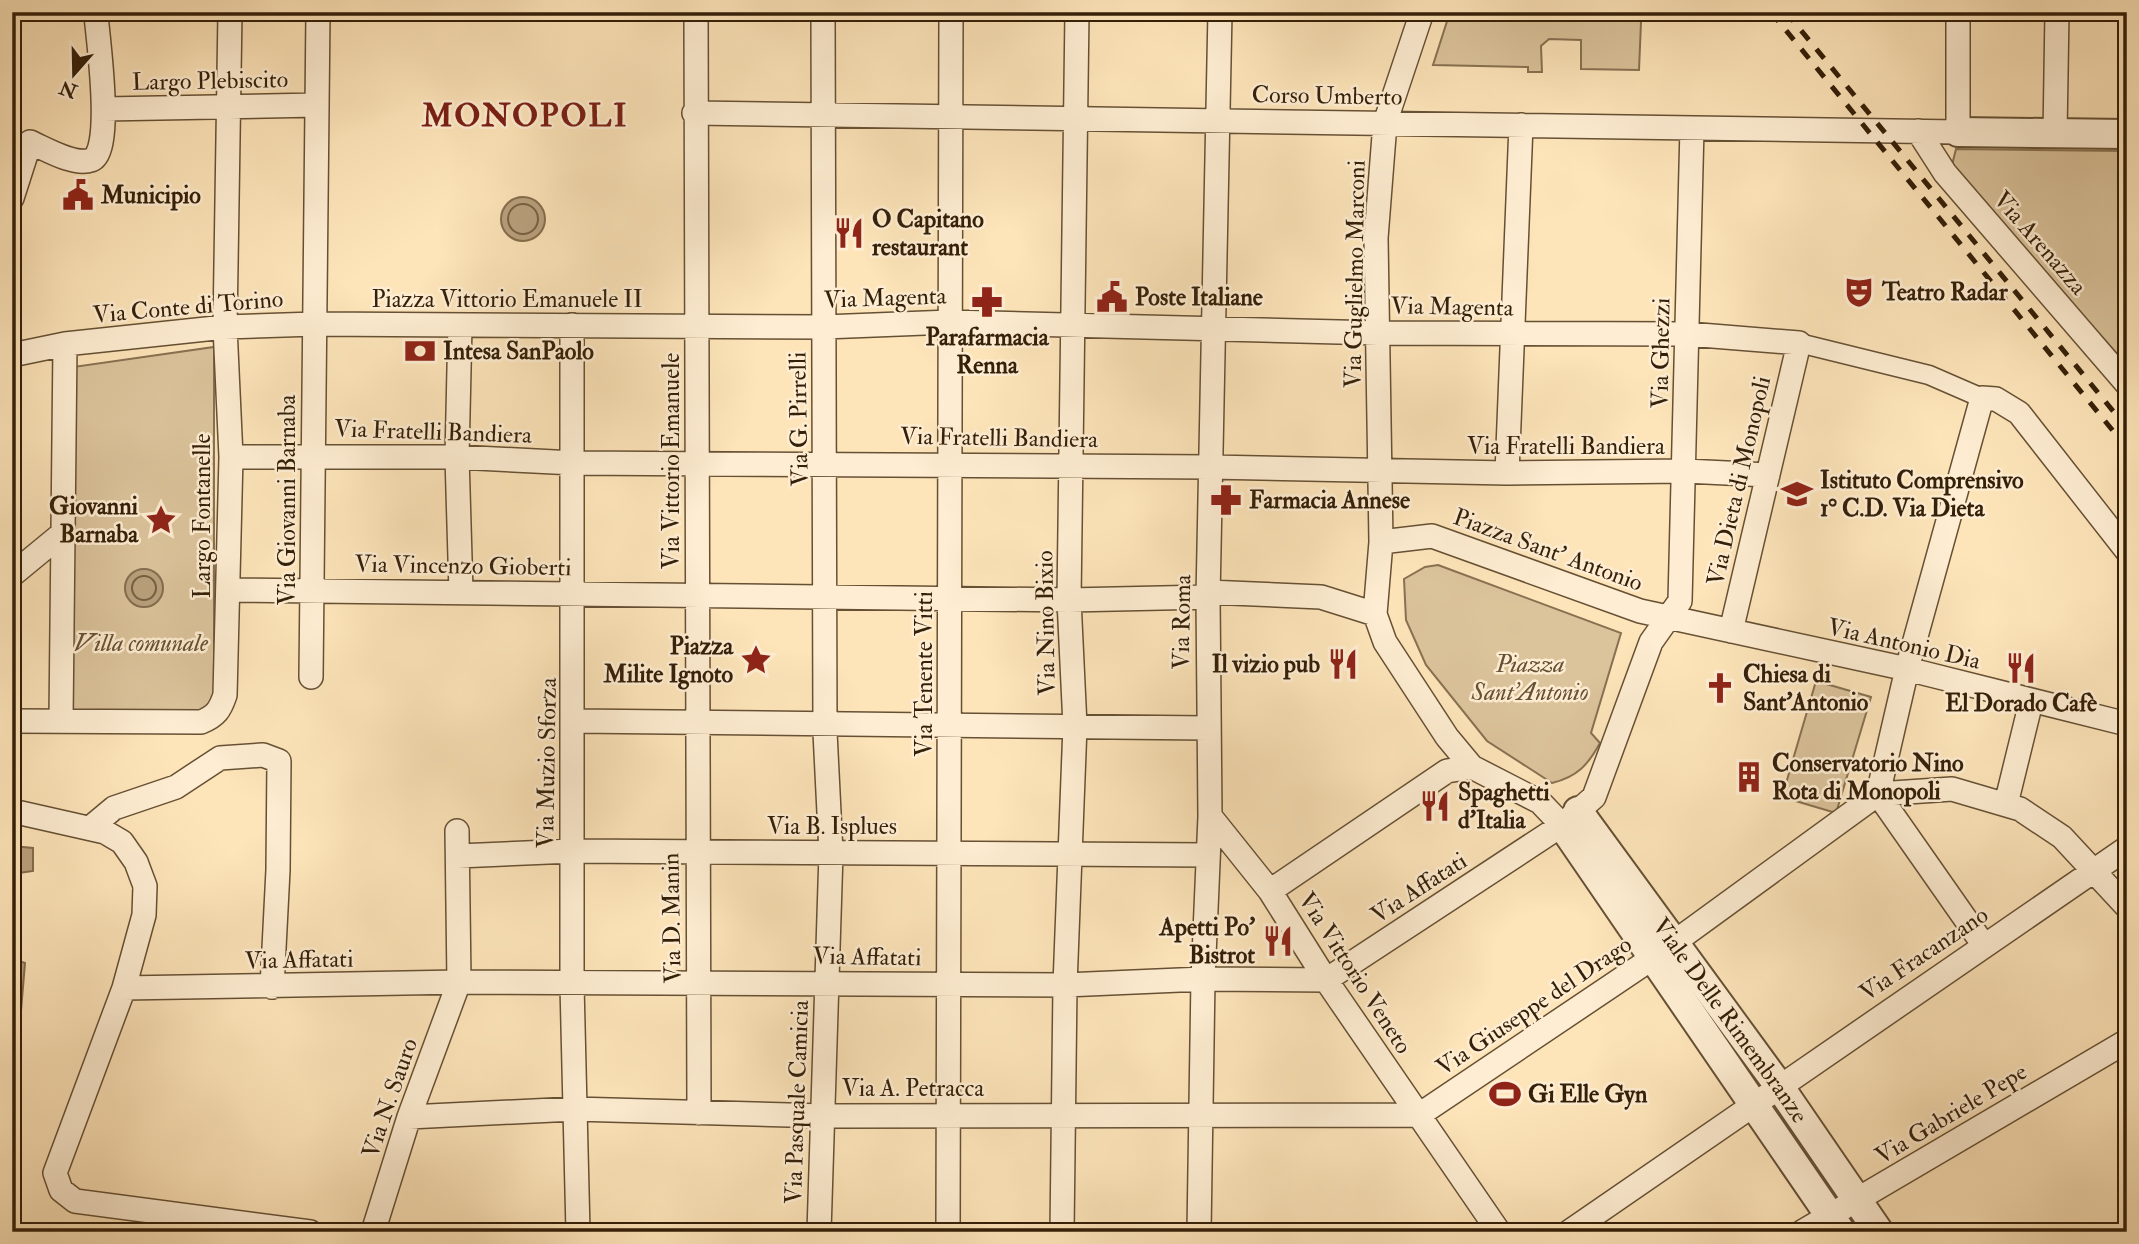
<svg xmlns="http://www.w3.org/2000/svg" width="2139" height="1244" viewBox="0 0 2139 1244" font-family="'IM FELL Double Pica',serif">
	<style>
		.green { fill: #dbc39b; stroke: #887152; stroke-width: 2 }
		.water { fill: #b9a17d; stroke: #846d4e; stroke-width: 2 }
		.lines { fill: none; stroke-linecap: round; stroke-linejoin: round }
		.shore { stroke: #766042; stroke-width: 2 }
		.pedestrian-casing { stroke: #665034; stroke-width: 21 }
		.minor-casing { stroke: #665034; stroke-width: 26 }
		.tertiary-casing { stroke: #665034; stroke-width: 32 }
		.pedestrian { stroke: #feedd2; stroke-width: 18 }
		.minor { stroke: #feedd2; stroke-width: 23 }
		.tertiary { stroke: #feedd2; stroke-width: 28 }
		.rail { stroke: #341f08; stroke-width: 5; stroke-dasharray: 12 12; stroke-linecap: butt }
		.labels { text-anchor: middle; dominant-baseline: central; stroke-width: 5; stroke-linejoin: round; paint-order: stroke }
		.street-label { font-size: 24px; fill: #341f08; stroke: #feedd2 }
		.poi-label { font-size: 24px; font-weight: bold; fill: #341f08; stroke: #feedd2; text-anchor: start }
		.park-label { font-size: 24px; font-style: italic; fill: #665034; stroke: #feedd2 }
		.district-label { font-size: 32px; font-weight: bold; letter-spacing: 2px; fill: #7a1f14; stroke: #feedd2 }
	</style>
	<rect width="100%" height="100%" fill="#fde4b9"/>
	<filter id="stains"><feTurbulence type="fractalNoise" baseFrequency=".00286" numOctaves="4"/><feColorMatrix values="0 0 0 0 .2 0 0 0 0 .09 0 0 0 0 .02 0 0 0 .5 -.17"/></filter>
	<radialGradient id="worn" r=".72"><stop offset=".6" stop-color="#630" stop-opacity="0"/><stop offset="1" stop-color="#630" stop-opacity=".3"/></radialGradient>
	<path class="green" d="M1450 12 1630 13 1641 22 1639 70 1581 69V40L1549 39 1541 46 1542 72H1528V67L1433 65Z
		M1956 149 2127 151V365L1951 169Z
		M214 347V694L210 711 66 717 73 367Z
		M1438 565 1621 633 1591 733 1600 743C1588 765 1577 777 1552 783L1487 741 1426 665 1406 620 1404 579 1425 567Z
		M1816 681 1871 697 1836 813 1782 797Z"/>
	<path class="water" d="M501 219a22 22 0 1 1 44 0a22 22 0 1 1-44 0Z
		M125 588a19 19 0 1 1 38 0a19 19 0 1 1-38 0Z
		M12 846 33 848V871L12 874Z
		M12 959 25 963 21 1011 13 1030Z"/>
	<g class="lines">
		<path class="shore" d="M508 219a15 15 0 1 1 30 0a15 15 0 1 1-30 0Z
			M132 588a12 12 0 1 1 24 0a12 12 0 1 1-24 0Z"/>
		<defs>
			<path id="pedestrian" d="M1799 343 1929 375 1982 398"/>
			<path id="minor" d="M696 12 699 1113
				M104 109 317 105
				M694 113 1958 132V12
				M1692 128 1680 601 1651 642 1594 797 1562 825 1540 802 1472 767 1447 737 1385 642 1375 614 1381 542 1432 536 1640 611 1907 669 2127 724
				M1918 131 1945 173 2127 384
				M2055 134 2057 12
				M12 198 30 142C46 149 74 166 91 160 114 153 98 39 96 15
				M460 325 457 457 461 592
				M572 325V985L578 1232
				M12 355 65 344 225 327 315 324 824 327 950 322 1378 333 1688 334 1799 343 1731 631
				M231 457H457L574 463 1211 467 1507 473 1685 471 1768 475
				M1507 473 1521 125
				M1381 542 1376 238 1385 123 1422 12
				M12 575 63 533
				M229 590 1069 600 1208 597
				M1208 592 1321 597 1375 614
				M311 677 318 12
				M61 720 65 344
				M12 721 201 722C216 716 220 710 225 695L231 457 225 327 230 12
				M575 721 1207 728
				M2006 804 2031 702
				M12 811 105 832 122 842 136 862 145 886 144 915 124 988 55 1173 61 1190 75 1201 310 1232
				M1210 816 1270 891 1326 980 1499 1232
				M90 828 114 808 176 787 220 758 263 755 279 761 278 870 272 987
				M458 856 572 851 1207 855
				M1270 891 1447 771 1472 767
				M1983 944 1878 794 1907 669 1982 398 1996 399 2019 413 2127 551
				M124 988 459 982 1065 985 1203 979 1326 980 1562 825
				M409 1117 574 1109 824 1116 1419 1115 1654 957 1878 794 1952 789 2020 809 2062 837 2127 907
				M373 1232 409 1117 459 982 457 831
				M819 1232 831 853 825 732 823 12
				M948 1232 951 12
				M1062 1232 1065 985 1075 726 1069 600 1077 12
				M1199 1232 1203 979 1210 816 1208 597 1220 12
				M1569 1232 2127 848
				M1802 1232 2127 1041"/>
			<g id="tertiary">
				<path d="M1958 132 2127 134"/>
				<path id="s1" d="M1578 811 1779 1086 1879 1232"/>
				<path d="M1562 825 1841 1232"/>
			</g>
		</defs>
		<use href="#pedestrian" class="pedestrian-casing"/>
		<use href="#minor" class="minor-casing"/>
		<use href="#tertiary" class="tertiary-casing"/>
		<use href="#pedestrian" class="pedestrian"/>
		<use href="#minor" class="minor"/>
		<use href="#tertiary" class="tertiary"/>
		<path class="rail" d="M1771 12 2127 448
			M1786 12 2127 428"/>
	</g>
	<defs>
		<symbol id="civic-bare" viewBox="-9 -9 18 18"><path d="M-.6-6.5H3V-4.5H.6V-3L4-1V1h2V6H-6V1h2V-1L-.6-3ZM-1.2 2.5V6h2.4V2.5Z" fill="#8f2418" stroke="#feedd2" stroke-width="2.5" paint-order="stroke"/></symbol>
		<symbol id="restaurant-bare" viewBox="-9 -9 18 18"><path d="M-5-6h1v4h1v-4h1v4h1v-4h1v5L-1.5 .5V6h-2V.5L-5-1ZM5-6V6H3V1.5H1.5Q1.5-4 5-6Z" fill="#8f2418" stroke="#feedd2" stroke-width="2.5" paint-order="stroke"/></symbol>
		<symbol id="theatre-bare" viewBox="-9 -9 18 18"><path d="M-5-5.5Q0-4 5-5.5V0Q5 5 0 6Q-5 5-5 0ZM-3.3-2.5H-1v1.5H-3.3ZM1-2.5H3.3v1.5H1ZM-2.8 1Q0 5.5 2.8 1Z" fill="#8f2418" stroke="#feedd2" stroke-width="2.5" paint-order="stroke"/></symbol>
		<symbol id="pharmacy-bare" viewBox="-9 -9 18 18"><path d="M-2-6h4v4h4v4h-4v4h-4v-4h-4v-4h4Z" fill="#8f2418" stroke="#feedd2" stroke-width="2.5" paint-order="stroke"/></symbol>
		<symbol id="bank-bare" viewBox="-9 -9 18 18"><path d="M-6-4H6V4H-6ZM0-2.3a2.3 2.3 0 1 0 0 4.6a2.3 2.3 0 1 0 0-4.6Z" fill="#8f2418" stroke="#feedd2" stroke-width="2.5" paint-order="stroke"/></symbol>
		<symbol id="school-bare" viewBox="-9 -9 18 18"><path d="M0-5L7-2L0 1L-7-2ZM-4 1L0 2.5L4 1V4Q0 6-4 4Z" fill="#8f2418" stroke="#feedd2" stroke-width="2.5" paint-order="stroke"/></symbol>
		<symbol id="sight-bare" viewBox="-9 -9 18 18"><path d="M0-6L1.8-2.2L6-1.7L2.9 1.2L3.7 5.4L0 3.3L-3.7 5.4L-2.9 1.2L-6-1.7L-1.8-2.2Z" fill="#8f2418" stroke="#feedd2" stroke-width="2.5" paint-order="stroke"/></symbol>
		<symbol id="church-bare" viewBox="-9 -9 18 18"><path d="M-1.2-6h2.4v3.5h3.3v2.4h-3.3V6h-2.4V-.1h-3.3v-2.4h3.3Z" fill="#8f2418" stroke="#feedd2" stroke-width="2.5" paint-order="stroke"/></symbol>
		<symbol id="building-bare" viewBox="-9 -9 18 18"><path d="M-4-6H4V6H1V3H-1V6H-4ZM-2.5-4.3h1.7v1.8h-1.7ZM.8-4.3h1.7v1.8H.8ZM-2.5-1h1.7V.8h-1.7ZM.8-1h1.7V.8H.8Z" fill="#8f2418" stroke="#feedd2" stroke-width="2.5" paint-order="stroke"/></symbol>
		<symbol id="stadium-bare" viewBox="-9 -9 18 18"><path d="M0-5a6.5 5 0 1 0 0 10a6.5 5 0 1 0 0-10ZM-3.5-1.8h7v3.6h-7Z" fill="#8f2418" stroke="#feedd2" stroke-width="2.5" paint-order="stroke"/></symbol>
	</defs>
	<g fill-rule="evenodd">
		<use href="#civic-bare" x="56" y="173" width="44" height="44"/>
		<use href="#restaurant-bare" x="827" y="211" width="44" height="44"/>
		<use href="#theatre-bare" x="1837" y="270" width="44" height="44"/>
		<use href="#civic-bare" x="1090" y="275" width="44" height="44"/>
		<use href="#pharmacy-bare" x="965" y="280" width="44" height="44"/>
		<use href="#bank-bare" x="398" y="329" width="44" height="44"/>
		<use href="#school-bare" x="1775" y="472" width="44" height="44"/>
		<use href="#pharmacy-bare" x="1204" y="478" width="44" height="44"/>
		<use href="#sight-bare" x="139" y="498" width="44" height="44"/>
		<use href="#sight-bare" x="734" y="638" width="44" height="44"/>
		<use href="#restaurant-bare" x="1321" y="642" width="44" height="44"/>
		<use href="#restaurant-bare" x="1999" y="646" width="44" height="44"/>
		<use href="#church-bare" x="1698" y="666" width="44" height="44"/>
		<use href="#building-bare" x="1727" y="755" width="44" height="44"/>
		<use href="#restaurant-bare" x="1413" y="784" width="44" height="44"/>
		<use href="#restaurant-bare" x="1256" y="919" width="44" height="44"/>
		<use href="#stadium-bare" x="1483" y="1072" width="44" height="44"/>
	</g>
	<g class="labels">
		<g class="street-label">
			<text transform="translate(210 81) rotate(-1)">Largo Plebiscito</text>
			<text transform="translate(1327 96) rotate(1)">Corso Umberto</text>
			<text transform="translate(2040 243) rotate(49)">Via Arenazza</text>
			<text transform="translate(1355 274) rotate(-89)">Via Guglielmo Marconi</text>
			<text transform="translate(885 298) rotate(-2)">Via Magenta</text>
			<text x="507" y="299">Piazza Vittorio Emanuele II</text>
			<text transform="translate(188 307) rotate(-5)">Via Conte di Torino</text>
			<text transform="translate(1452 307) rotate(1)">Via Magenta</text>
			<text transform="translate(1661 353) rotate(-89)">Via Ghezzi</text>
			<text transform="translate(799 419) rotate(-91)">Via G. Pirrelli</text>
			<text transform="translate(433 432) rotate(2)">Via Fratelli Bandiera</text>
			<text transform="translate(999 438) rotate(1)">Via Fratelli Bandiera</text>
			<text x="1566" y="446">Via Fratelli Bandiera</text>
			<text transform="translate(671 461) rotate(-90)">Via Vittorio Emanuele</text>
			<text transform="translate(1739 481) rotate(-77)">Via Dieta di Monopoli</text>
			<text transform="translate(287 500) rotate(-90)">Via Giovanni Barnaba</text>
			<text transform="translate(202 516) rotate(-90)">Largo Fontanelle</text>
			<text transform="translate(1548 550) rotate(20)">Piazza Sant' Antonio</text>
			<text transform="translate(463 566) rotate(1)">Via Vincenzo Gioberti</text>
			<text transform="translate(1182 622) rotate(-89)">Via Roma</text>
			<text transform="translate(1046 623) rotate(-91)">Via Nino Bixio</text>
			<text transform="translate(1904 644) rotate(13)">Via Antonio Dia</text>
			<text transform="translate(924 674) rotate(-90)">Via Tenente Vitti</text>
			<text transform="translate(547 763) rotate(-89)">Via Muzio Sforza</text>
			<text x="832" y="826">Via B. Isplues</text>
			<text transform="translate(1419 888) rotate(-33)">Via Affatati</text>
			<text transform="translate(672 918) rotate(-91)">Via D. Manin</text>
			<text transform="translate(1924 954) rotate(-34)">Via Fracanzano</text>
			<text transform="translate(867 957) rotate(1)">Via Affatati</text>
			<text transform="translate(299 960) rotate(-1)">Via Affatati</text>
			<text transform="translate(1355 973) rotate(57)">Via Vittorio Veneto</text>
			<text transform="translate(1534 1006) rotate(-34)">Via Giuseppe del Drago</text>
			<text stroke="none"><textPath href="#s1" startOffset="259">Viale Delle Rimembranze</textPath></text>
			<text x="913" y="1088">Via A. Petracca</text>
			<text transform="translate(390 1098) rotate(-71)">Via N. Sauro</text>
			<text transform="translate(797 1102) rotate(-88)">Via Pasquale Camicia</text>
			<text transform="translate(1951 1114) rotate(-31)">Via Gabriele Pepe</text>
		</g>
		<g class="poi-label">
			<text x="101" y="195">Municipio</text>
			<text x="872" y="219">O Capitano<tspan x="872" dy="28">restaurant</tspan></text>
			<text x="1882" y="292">Teatro Radar</text>
			<text x="1135" y="297">Poste Italiane</text>
			<text x="987" y="337" text-anchor="middle">Parafarmacia<tspan x="987" dy="28">Renna</tspan></text>
			<text x="443" y="351">Intesa SanPaolo</text>
			<text x="1820" y="480">Istituto Comprensivo<tspan x="1820" dy="28">1° C.D. Via Dieta</tspan></text>
			<text x="1249" y="500">Farmacia Annese</text>
			<text x="138" y="506" text-anchor="end">Giovanni<tspan x="138" dy="28">Barnaba</tspan></text>
			<text x="733" y="646" text-anchor="end">Piazza<tspan x="733" dy="28">Milite Ignoto</tspan></text>
			<text x="1320" y="664" text-anchor="end">Il vizio pub</text>
			<text x="1743" y="674">Chiesa di<tspan x="1743" dy="28">Sant'Antonio</tspan></text>
			<text x="2021" y="703" text-anchor="middle">El Dorado Cafè</text>
			<text x="1772" y="763">Conservatorio Nino<tspan x="1772" dy="28">Rota di Monopoli</tspan></text>
			<text x="1458" y="792">Spaghetti<tspan x="1458" dy="28">d'Italia</tspan></text>
			<text x="1255" y="927" text-anchor="end">Apetti Po'<tspan x="1255" dy="28">Bistrot</tspan></text>
			<text x="1528" y="1094">Gi Elle Gyn</text>
		</g>
		<g class="park-label">
			<text x="141" y="643">Villa comunale</text>
			<text x="1530" y="664">Piazza<tspan x="1530" dy="28">Sant'Antonio</tspan></text>
		</g>
		<g class="district-label">
			<text x="525" y="116">MONOPOLI</text>
		</g>
	</g>
	<rect width="2139" height="1244" fill="none" stroke="#fde4b9" stroke-width="42"/>
	<rect x="14" y="14" width="2111" height="1216" fill="none" stroke="#341f08" stroke-width="3.5"/>
	<rect x="21" y="21" width="2097" height="1202" fill="none" stroke="#341f08" stroke-width="2"/>
	<g transform="translate(74 74) rotate(200)" stroke="#feedd2" stroke-width="5" paint-order="stroke">
	<path d="M0-5L12 26L0 18L-12 26Z" fill="#341f08"/>
	<text y="-10" font-size="19" font-weight="bold" text-anchor="middle" fill="#341f08">N</text>
	</g>
	<rect width="100%" height="100%" filter="url(#stains)"/>
	<rect width="100%" height="100%" fill="url(#worn)"/>
</svg>
